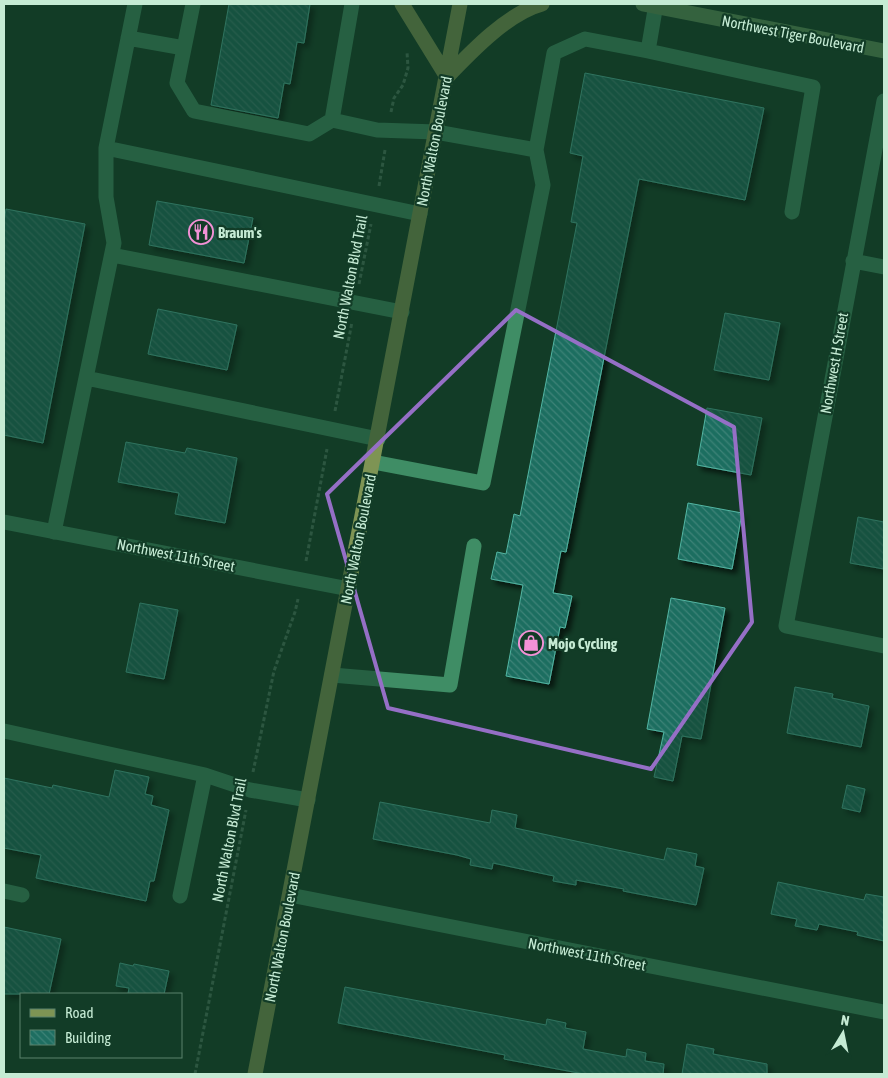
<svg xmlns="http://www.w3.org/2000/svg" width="888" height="1078" viewBox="0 0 888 1078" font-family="'Asap Condensed',sans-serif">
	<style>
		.building { fill: url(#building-back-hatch); stroke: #52b6a3; filter: url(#shadow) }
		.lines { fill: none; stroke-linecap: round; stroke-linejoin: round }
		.path { stroke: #4c755f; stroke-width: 3; stroke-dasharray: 4 2.5; stroke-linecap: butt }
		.lane { stroke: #3f8d65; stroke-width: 15 }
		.street { stroke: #3f8d65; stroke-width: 15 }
		.secondary { stroke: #5e915c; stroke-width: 15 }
		.primary { stroke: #7e9454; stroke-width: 15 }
		.marked { fill: none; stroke: #956fc6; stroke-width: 4; stroke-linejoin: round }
		.labels { text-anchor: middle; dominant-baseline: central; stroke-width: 4.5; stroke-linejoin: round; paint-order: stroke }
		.street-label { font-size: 15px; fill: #c5ebd4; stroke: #123c27 }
		.poi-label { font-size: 15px; font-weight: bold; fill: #c5ebd4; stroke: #123c27; text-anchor: start }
	</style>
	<defs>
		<pattern id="building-back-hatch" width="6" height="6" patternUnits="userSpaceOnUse" patternTransform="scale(1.25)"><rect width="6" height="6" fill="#1e6e61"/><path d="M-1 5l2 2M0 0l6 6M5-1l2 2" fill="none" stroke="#3d8377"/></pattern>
		<filter id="shadow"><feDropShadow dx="4.5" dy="4.5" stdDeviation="2.5" flood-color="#0009"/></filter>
	</defs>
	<rect width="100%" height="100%" fill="#123c27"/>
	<path class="building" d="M229 4H310L304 43 297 42 290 84 284 83 278 118 211 105Z
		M585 73 764 108 745 200 639 179 566 552 561 551 553 593 572 596 565 628 560 627 549 684 506 676 523 585 491 579 497 552 506 554 514 514 520 516 577 223 571 222 583 156 570 153Z
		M157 201 253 218 244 263 149 245Z
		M6 209 85 224 43 443 4 435V222Z
		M158 309 237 325 227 370 148 354Z
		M725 313 780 323 769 380 714 370Z
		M707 408 762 418 751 475 697 465Z
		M126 442 185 453 187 448 237 458 225 523 175 514 179 493 118 482Z
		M688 503 742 513 732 569 678 559Z
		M858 517 884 522V569L850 563Z
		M671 598 725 608 701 739 682 736 673 781 654 777 664 732 647 729Z
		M140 603 178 610 164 679 126 672Z
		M795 687 833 694 832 698 869 706 861 747 787 733Z
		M115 770 149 777 145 794 153 796 151 805 169 810 154 881H150L146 901 36 878 41 855 4 848V778L52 788 53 785 109 797Z
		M847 785 865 789 860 812 842 808Z
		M380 802 490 823 492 810 517 815 515 828 664 860 667 848 697 854 695 866 704 868 696 905 623 891 624 889 576 880V885L553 881 554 876 493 863 492 869 470 865 471 859 457 855 373 839Z
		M778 882 864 900 866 894 884 897V941L857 935 858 932 819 924 817 930 795 926 797 919 771 914Z
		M4 927 61 939 49 994H4Z
		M120 963 133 966 134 964 169 971 164 994H128L129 988 116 986Z
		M345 987 546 1025 547 1019 566 1023 565 1028 586 1032 583 1049 626 1057 627 1049 646 1053 645 1061 664 1064 663 1074H584L504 1059 505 1055 338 1023Z
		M687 1044 714 1049 713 1054 767 1064V1074H682Z"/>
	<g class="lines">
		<path class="path" d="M391 112 394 98 403 85 408 68 407 52
			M379 186 385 150
			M359 284 371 224
			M335 411 352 322
			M306 561 327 449
			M253 772 274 671 295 612 298 599
			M195 1074 246 810"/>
		<path class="lane" d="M193 4 177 83 194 111 309 134 332 120
			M352 4 332 120 377 130 436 132 536 150 554 53 585 39 648 51 656 4
			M128 38 184 48
			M648 51 813 87 792 212
			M106 148 420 214
			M112 255 402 312
			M86 378 378 439
			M373 462 483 483 543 185 536 150
			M54 532 114 243 106 197V148L135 4
			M332 675 450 685 474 546
			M4 731 205 775
			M4 891 22 895
			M180 896 205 775 250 790 308 800"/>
		<path class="street" d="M884 101 786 626 884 646
			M853 261 884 267
			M4 522 349 589
			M290 895 884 1012"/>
		<path class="secondary" d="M643 4 884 51"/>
		<path class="primary" d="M402 4 447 77C471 52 508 13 542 4
			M255 1074 460 4"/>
	</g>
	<path d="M0 0H888V1078H0ZM516 310 734 427 752 622 651 769 388 708 327 494Z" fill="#123c27" fill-opacity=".55" fill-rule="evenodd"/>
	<path class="marked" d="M516 310 734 427 752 622 651 769 388 708 327 494Z"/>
	<defs>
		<symbol id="restaurant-ring" viewBox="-11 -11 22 22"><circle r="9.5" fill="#123c27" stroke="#f391d6" stroke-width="1.5"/><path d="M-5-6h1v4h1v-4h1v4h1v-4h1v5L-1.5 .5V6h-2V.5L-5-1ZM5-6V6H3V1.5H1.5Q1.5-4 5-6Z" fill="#f391d6"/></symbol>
		<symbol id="shop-ring" viewBox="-11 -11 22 22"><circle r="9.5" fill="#123c27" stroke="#f391d6" stroke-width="1.5"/><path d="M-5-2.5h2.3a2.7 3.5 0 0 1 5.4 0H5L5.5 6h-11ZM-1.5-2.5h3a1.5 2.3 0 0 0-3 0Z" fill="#f391d6"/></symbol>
	</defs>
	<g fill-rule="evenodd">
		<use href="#restaurant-ring" x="187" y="218" width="28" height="28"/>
		<use href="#shop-ring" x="517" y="629" width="28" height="28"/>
	</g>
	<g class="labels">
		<g class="street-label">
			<text transform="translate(793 34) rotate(11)">Northwest Tiger Boulevard</text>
			<text transform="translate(434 141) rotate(-79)">North Walton Boulevard</text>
			<text transform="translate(350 277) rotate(-79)">North Walton Blvd Trail</text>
			<text transform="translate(834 363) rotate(-80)">Northwest H Street</text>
			<text transform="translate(358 539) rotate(-79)">North Walton Boulevard</text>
			<text transform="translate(176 555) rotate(11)">Northwest 11th Street</text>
			<text transform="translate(229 840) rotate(-79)">North Walton Blvd Trail</text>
			<text transform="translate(282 937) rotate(-79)">North Walton Boulevard</text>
			<text transform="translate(587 954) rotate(11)">Northwest 11th Street</text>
		</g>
		<g class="poi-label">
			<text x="218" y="232">Braum's</text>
			<text x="548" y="643">Mojo Cycling</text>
		</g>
	</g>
	<rect width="888" height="1078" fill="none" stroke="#c5ebd4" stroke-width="10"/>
	<rect x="20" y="993" width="162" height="65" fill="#123c27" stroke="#5a826c"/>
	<rect x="30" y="1009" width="25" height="8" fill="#7e9454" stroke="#5a826c"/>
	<text x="65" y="1018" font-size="15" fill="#c5ebd4">Road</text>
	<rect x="30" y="1030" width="25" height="15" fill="url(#building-back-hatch)" stroke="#5a826c"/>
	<text x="65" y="1043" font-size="15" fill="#c5ebd4">Building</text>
	<g transform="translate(843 1033) rotate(10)" stroke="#123c27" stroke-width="4" paint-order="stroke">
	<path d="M0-4L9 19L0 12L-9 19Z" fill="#c5ebd4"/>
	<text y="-8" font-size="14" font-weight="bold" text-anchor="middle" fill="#c5ebd4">N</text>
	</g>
</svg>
